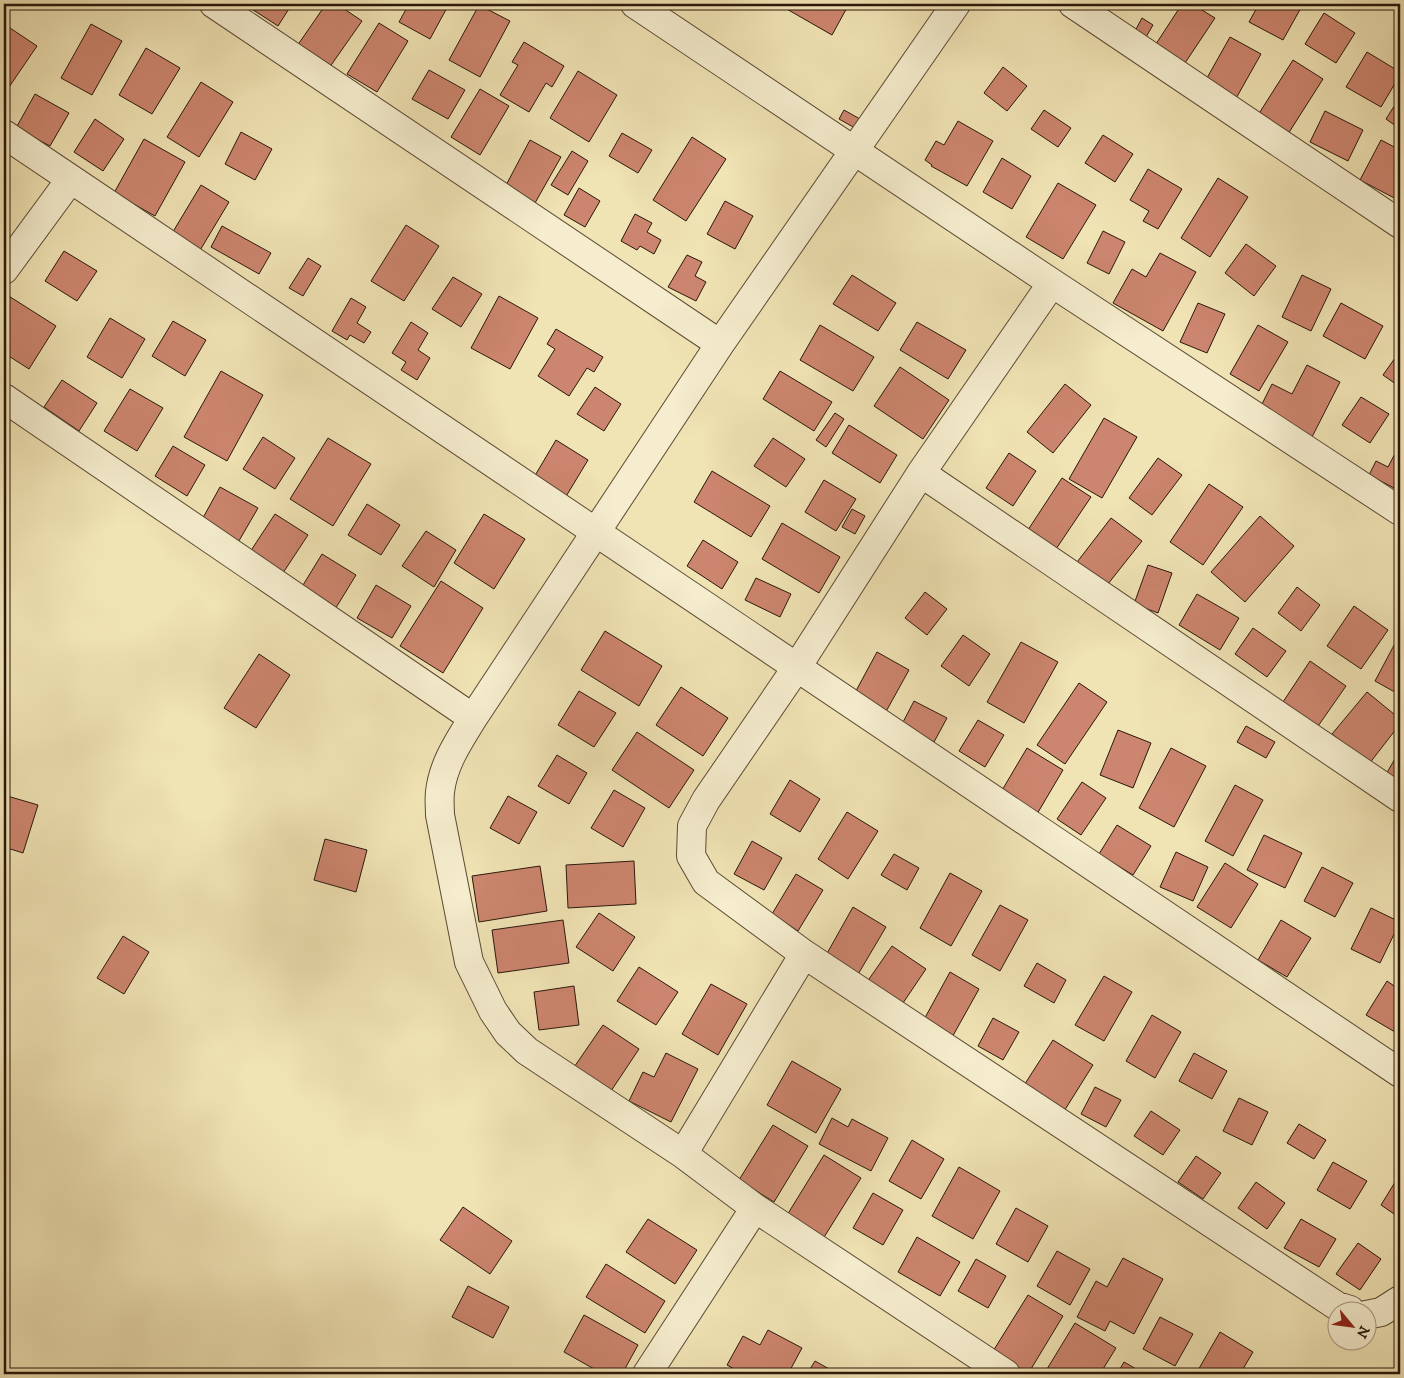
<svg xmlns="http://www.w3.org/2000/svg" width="1404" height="1378" viewBox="0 0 1404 1378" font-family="'IM FELL DW Pica',serif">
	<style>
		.building { fill: #cc856e; stroke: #2a170b }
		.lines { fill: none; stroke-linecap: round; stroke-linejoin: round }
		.minor-casing { stroke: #5c4a35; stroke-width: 30 }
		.minor { stroke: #f5edce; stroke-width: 28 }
	</style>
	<rect width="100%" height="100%" fill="#f0e3b4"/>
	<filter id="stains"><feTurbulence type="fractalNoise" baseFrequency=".004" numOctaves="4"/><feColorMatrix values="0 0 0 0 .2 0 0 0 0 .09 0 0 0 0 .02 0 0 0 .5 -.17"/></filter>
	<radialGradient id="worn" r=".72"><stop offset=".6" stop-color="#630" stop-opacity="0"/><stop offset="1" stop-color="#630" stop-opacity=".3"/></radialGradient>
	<path class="building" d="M244 4H292L278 26Z
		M326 4H337L362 21 327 71 295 49Z
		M409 4H449L430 39 399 22Z
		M778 4H849L832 35Z
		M1182 4H1192L1215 18 1183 66 1154 47Z
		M1259 4H1299L1302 6 1283 40 1249 22Z
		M479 5 510 21 480 77 449 60Z
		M1324 13 1355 33 1336 63 1305 44Z
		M1142 18 1153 25 1146 37 1135 31Z
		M379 23 408 41 377 92 347 74Z
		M4 24 37 46 7 90 4 88Z
		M91 24 122 41 92 95 61 78Z
		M1230 37 1261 54 1234 102 1203 85Z
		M524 42 564 66 552 87 546 83 529 112 500 95 518 65 512 62Z
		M146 48 180 68 152 114 119 95Z
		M1367 52 1400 72V75L1381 107 1346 87Z
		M1293 60 1323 79 1288 134 1258 115Z
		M1003 67 1027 86 1007 111 984 93Z
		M429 70 465 90 448 119 412 99Z
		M578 71 617 95 589 142 550 118Z
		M201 82 233 102 199 157 167 137Z
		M480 89 509 106 480 155 451 137Z
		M35 94 69 113 50 146 16 128Z
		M1400 97V129L1386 119Z
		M844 110 860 119 855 128 839 119Z
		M1044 110 1071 128 1058 147 1031 129Z
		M1325 111 1363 130 1348 161 1310 142Z
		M95 119 124 139 103 171 74 152Z
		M958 121 993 141 967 186 931 166 932 165 925 160 936 141 944 145Z
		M241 132 272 149 255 180 225 164Z
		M622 133 652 150 638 173 609 156Z
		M1103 135 1133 154 1115 182 1085 163Z
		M692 137 726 159 686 221 653 200Z
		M144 139 185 162 155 216 114 193Z
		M530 140 561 157 535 203 505 187Z
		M1381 140 1400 150V201L1360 180Z
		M572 151 588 161 568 195 551 185Z
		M1002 158 1031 176 1012 209 983 192Z
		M1148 169 1182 189 1158 229 1143 221 1149 211 1130 200Z
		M1218 178 1248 197 1210 257 1181 238Z
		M1058 183 1096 205 1063 259 1026 237Z
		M201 185 229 202 199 252 171 235Z
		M579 188 600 201 585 227 564 215Z
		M725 201 753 216 735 249 707 234Z
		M635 214 652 223 647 232 661 240 654 254 640 246 637 250 621 241Z
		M406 225 439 246 404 301 371 281Z
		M222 226 271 253 259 274 211 247Z
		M1103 231 1125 242 1109 274 1087 263Z
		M1246 244 1276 266 1254 296 1225 273Z
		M64 251 97 271 77 301 45 281Z
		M1160 253 1196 272 1163 331 1113 303 1132 269 1146 277Z
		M687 255 702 262 695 276 706 282 696 301 668 287Z
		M308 258 321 266 303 296 289 288Z
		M852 275 896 303 878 331 833 304Z
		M1302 275 1331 289 1311 331 1282 317Z
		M453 277 482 294 461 327 432 309Z
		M4 293 56 326 29 369 4 353Z
		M499 296 538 318 510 369 471 348Z
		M351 298 366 307 357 323 371 332 364 343 350 335 347 340 332 331Z
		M1198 303 1225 314 1207 353 1180 342Z
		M1341 303 1383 326 1365 359 1323 336Z
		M110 318 145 339 122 378 87 357Z
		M173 321 206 340 185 376 152 356Z
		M411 322 428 333 418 350 430 358 417 380 401 370 406 362 392 353Z
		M917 322 966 350 948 379 900 350Z
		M820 325 874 357 853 391 800 360Z
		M1258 325 1288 342 1259 391 1230 374Z
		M556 329 603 357 594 372 587 368 569 396 538 376 555 349 547 344Z
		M1400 351V387L1383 375Z
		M1307 365 1340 382 1312 437 1259 410 1272 384 1292 394Z
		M900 367 949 400 923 439 874 406Z
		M221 371 263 395 227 461 184 437Z
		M780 371 832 402 814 431 763 399Z
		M62 380 97 403 79 431 44 407Z
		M1065 384 1091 405 1053 453 1027 432Z
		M595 387 621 404 604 431 577 414Z
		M130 389 163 408 137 451 104 431Z
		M1361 397 1389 414 1370 443 1342 425Z
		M835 413 844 419 826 447 816 440Z
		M1104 418 1137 437 1102 498 1069 479Z
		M849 425 897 455 880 483 832 453Z
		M263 437 295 458 275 489 243 469Z
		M328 438 371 464 333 526 290 499Z
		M773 438 805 459 786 487 754 466Z
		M556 440 588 460 562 503 530 484Z
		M1400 444V491L1369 475 1376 461 1388 467Z
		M173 446 205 465 187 496 155 476Z
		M1009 453 1036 471 1013 506 986 488Z
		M1158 458 1182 475 1152 515 1129 498Z
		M712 471 770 506 751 537 694 502Z
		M1062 478 1091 497 1052 555 1024 536Z
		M824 480 856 499 836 531 805 512Z
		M1209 484 1243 507 1203 565 1170 542Z
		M220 487 258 508 236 546 199 525Z
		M367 504 400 525 381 555 348 535Z
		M852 509 865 516 855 534 842 527Z
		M275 514 308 535 281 576 248 555Z
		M484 514 525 539 494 589 454 563Z
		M1260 516 1294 546 1245 602 1211 572Z
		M1111 518 1142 541 1104 589 1074 566Z
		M782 523 840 557 819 593 762 559Z
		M426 531 456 550 434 587 402 566Z
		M703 540 738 562 722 589 687 566Z
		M322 554 356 575 334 611 300 590Z
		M1148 565 1172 573 1158 613 1134 604Z
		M756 578 791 594 780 617 745 600Z
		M441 581 483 608 443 673 400 646Z
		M376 585 411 606 392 638 357 618Z
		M1297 587 1320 605 1301 631 1278 613Z
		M925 592 947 609 927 635 905 618Z
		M1197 594 1239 618 1220 650 1179 625Z
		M1354 606 1388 630 1361 669 1327 646Z
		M1253 628 1286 651 1267 677 1235 654Z
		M605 631 662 666 639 706 581 670Z
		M1400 634V695L1375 681Z
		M963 635 990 654 969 686 941 666Z
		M1021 642 1058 662 1024 723 987 702Z
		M877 652 909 670 883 717 851 700Z
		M259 654 290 675 256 728 224 708Z
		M1310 661 1346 686 1316 729 1281 705Z
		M1079 683 1107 702 1065 764 1037 745Z
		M681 687 728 718 703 756 656 725Z
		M579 691 616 713 594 747 558 725Z
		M1367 692 1400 719V724L1369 764 1332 734Z
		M914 701 947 718 934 742 901 726Z
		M978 720 1004 735 985 767 959 751Z
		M1246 726 1275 742 1266 758 1237 742Z
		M1118 730 1151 743 1133 788 1100 775Z
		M637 732 694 770 669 808 612 770Z
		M1027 748 1063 770 1037 814 1001 792Z
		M1171 748 1206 766 1174 827 1139 808Z
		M1400 750V794L1381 783Z
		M557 755 587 773 569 804 538 786Z
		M790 780 820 799 800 832 770 814Z
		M1082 782 1106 798 1081 835 1057 819Z
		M1235 785 1263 800 1233 856 1205 841Z
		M614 790 645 808 623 847 591 828Z
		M4 795 38 805 23 853 4 847Z
		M508 796 537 812 519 844 490 828Z
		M847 812 878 831 848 879 818 859Z
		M1117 825 1151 846 1133 875 1099 854Z
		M1264 835 1302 853 1285 888 1247 870Z
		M325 839 367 850 356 892 314 880Z
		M752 841 782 858 764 890 734 874Z
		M1176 852 1208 867 1193 901 1160 887Z
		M894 854 919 868 907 890 881 875Z
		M634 861 636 904 568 908 566 865Z
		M1225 863 1258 884 1231 928 1197 907Z
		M540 866 547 911 479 922 472 876Z
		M1322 867 1353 883 1335 917 1304 901Z
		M950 873 982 891 951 946 920 928Z
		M796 874 823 890 798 931 772 914Z
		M1000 905 1028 920 1000 971 972 955Z
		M853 907 886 927 857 976 825 957Z
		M1371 908 1400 922 1380 963 1351 949Z
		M599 913 635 937 613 971 576 947Z
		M563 920 569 963 498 973 492 930Z
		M1281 920 1311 938 1287 977 1258 960Z
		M123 936 149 952 124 994 97 978Z
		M892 946 926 969 901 1006 867 982Z
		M1037 963 1066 980 1054 1003 1024 986Z
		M639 967 678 992 656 1025 617 1001Z
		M950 972 979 989 950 1041 921 1025Z
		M1104 976 1132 992 1104 1041 1075 1025Z
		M1387 981 1400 990V1023L1395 1032 1366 1015Z
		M711 984 747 1004 718 1055 682 1034Z
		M574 986 579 1025 539 1030 534 992Z
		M1152 1015 1181 1032 1155 1078 1126 1061Z
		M993 1018 1019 1032 1003 1060 978 1046Z
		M603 1025 639 1049 605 1100 568 1076Z
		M1053 1040 1093 1065 1061 1116 1021 1090Z
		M666 1053 698 1069 671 1122 629 1101 643 1072 654 1077Z
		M1194 1053 1227 1071 1212 1099 1179 1081Z
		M792 1061 841 1089 816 1133 767 1105Z
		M1095 1087 1121 1100 1106 1127 1081 1114Z
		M1239 1098 1268 1112 1252 1145 1223 1131Z
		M1151 1111 1180 1130 1163 1155 1134 1136Z
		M832 1118 848 1127 852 1119 888 1138 871 1171 819 1144Z
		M1299 1124 1326 1140 1314 1159 1287 1143Z
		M773 1125 808 1146 774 1202 739 1180Z
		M912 1140 944 1159 921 1199 889 1181Z
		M824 1155 861 1178 821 1242 784 1220Z
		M1196 1156 1221 1173 1203 1199 1178 1182Z
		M1333 1162 1367 1181 1350 1209 1317 1190Z
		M959 1167 1000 1191 973 1239 932 1216Z
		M1400 1174V1218L1381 1205Z
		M1256 1182 1285 1203 1267 1229 1238 1208Z
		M873 1193 903 1210 883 1245 853 1228Z
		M463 1207 512 1241 490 1274 440 1240Z
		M1016 1208 1048 1226 1028 1262 996 1244Z
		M648 1219 697 1250 675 1284 626 1252Z
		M1301 1219 1336 1239 1319 1267 1284 1248Z
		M917 1237 960 1262 940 1296 898 1272Z
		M1358 1243 1381 1259 1360 1290 1336 1274Z
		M1057 1251 1090 1269 1070 1305 1037 1286Z
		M1123 1258 1163 1279 1134 1334 1110 1321 1105 1331 1077 1317 1096 1281 1107 1287Z
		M976 1259 1006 1276 988 1308 958 1291Z
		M606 1264 665 1301 645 1333 586 1297Z
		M468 1286 509 1307 493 1338 452 1317Z
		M1028 1295 1063 1316 1028 1374H1021L990 1356Z
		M584 1315 638 1345 622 1374H603L564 1352Z
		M1160 1317 1193 1334 1175 1366 1143 1349Z
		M1075 1323 1116 1348 1100 1374H1044Z
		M768 1330 802 1348 788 1374H743L727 1365 743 1336 760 1345Z
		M1220 1332 1253 1352 1240 1374H1201L1197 1372Z
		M815 1361 838 1374H807Z
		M1124 1362 1145 1374H1117Z"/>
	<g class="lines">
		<defs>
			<path id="minor" d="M214 4 720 344
				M635 4 1052 283 1400 511
				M956 4 720 344 473 718C459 741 443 764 440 792 439 800 440 808 440 815L469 962 493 1011 508 1033 527 1051 683 1154 755 1208 1006 1374
				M1073 4 1400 224
				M4 134 1400 1073
				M4 270 70 180
				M1052 283 921 473 797 667 706 800 692 826 691 856 706 882 804 954 1337 1306 1350 1310
				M4 398 473 718
				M921 473 1400 798
				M683 1154 804 954
				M1366 1315 1381 1312 1400 1300
				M647 1374 755 1208"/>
		</defs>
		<use href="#minor" class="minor-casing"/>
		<use href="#minor" class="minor"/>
	</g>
	<rect width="1404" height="1378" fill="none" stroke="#f0e3b4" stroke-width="20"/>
	<rect x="5" y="5" width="1394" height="1368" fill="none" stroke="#2a170b" stroke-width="2.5"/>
	<rect x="10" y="10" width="1384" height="1358" fill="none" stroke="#2a170b"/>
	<g transform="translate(1352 1326) rotate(119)"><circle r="24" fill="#f5edce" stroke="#a49780"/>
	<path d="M0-4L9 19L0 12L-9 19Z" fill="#8f2418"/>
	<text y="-8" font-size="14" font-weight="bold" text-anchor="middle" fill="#2a170b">N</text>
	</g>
	<rect width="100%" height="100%" filter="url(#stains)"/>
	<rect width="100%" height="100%" fill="url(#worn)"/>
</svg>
